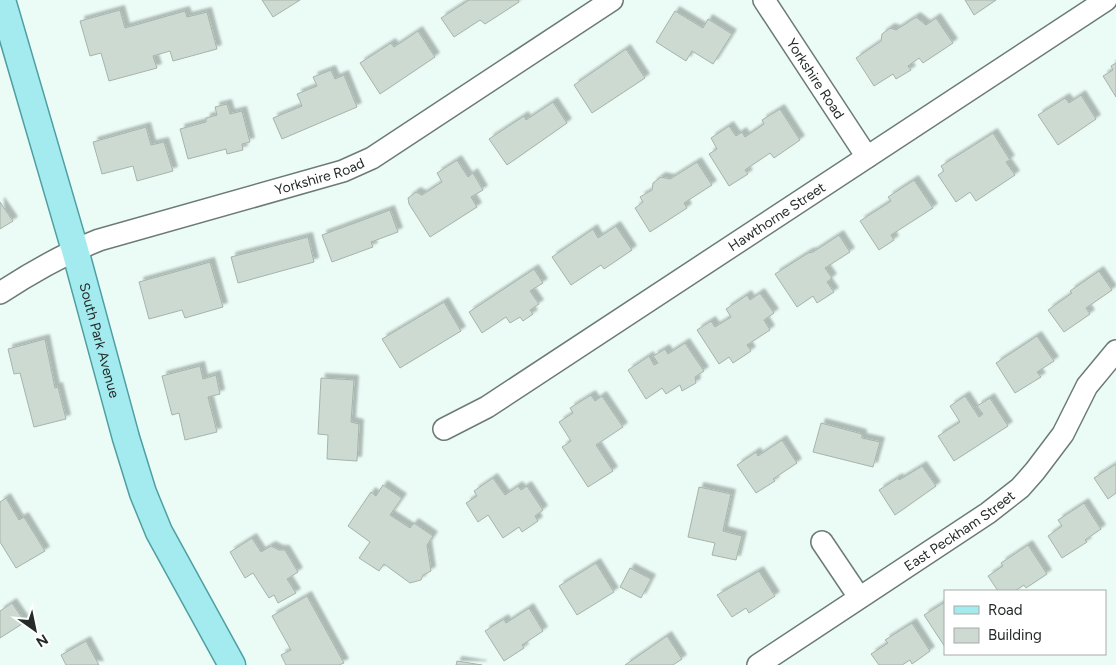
<svg xmlns="http://www.w3.org/2000/svg" width="1116" height="665" viewBox="0 0 1116 665" font-family="Figtree,sans-serif">
	<style>
		.building { fill: #cddad1; stroke: #a7b3aa; filter: url(#shadow) }
		.lines { fill: none; stroke-linecap: round; stroke-linejoin: round }
		.minor-casing { stroke: #6c7b77; stroke-width: 24 }
		.major-casing { stroke: #4f9fa2; stroke-width: 29 }
		.minor { stroke: #fff; stroke-width: 21 }
		.major { stroke: #a3ebee; stroke-width: 26 }
		.labels { text-anchor: middle; dominant-baseline: central; stroke-width: 4; stroke-linejoin: round; paint-order: stroke }
		.street-label { font-size: 14px; fill: #252b29; stroke: #fff }
	</style>
	<defs>
		<filter id="shadow"><feDropShadow dx="4.5" dy="-4.5" stdDeviation="1" flood-color="#0004"/></filter>
	</defs>
	<rect width="100%" height="100%" fill="#ebfcf7"/>
	<path class="building" d="M262 0H300L273 17Z
		M469 0H518L519 2 485 24 480 20 454 37 441 18Z
		M965 0H996L974 15Z
		M120 10 125 28 185 11 187 17 207 12 217 49 173 61 170 51 153 56 157 68 109 81 101 53 90 56 80 21Z
		M675 11 703 28 708 19 732 34 713 64 692 51 686 61 656 42Z
		M916 17 926 25 936 18 953 43 923 63 919 58 908 66 911 70 896 79 893 74 874 86 856 58 881 41 882 34 890 28 896 30Z
		M418 31 435 57 380 94 360 63 391 43 394 47Z
		M626 49 645 78 592 113 574 85Z
		M1116 63V97L1103 76 1113 70 1111 66Z
		M331 70 335 79 344 75 357 107 282 139 273 118 302 106 297 94 317 86 313 77Z
		M1081 95 1096 119 1058 145 1038 115 1065 98 1069 103Z
		M553 102 567 123 507 165 489 139 524 116 526 120Z
		M227 104 230 114 242 111 250 142 242 144 243 150 227 154 226 149 188 159 180 129 206 122V118L217 115 215 107Z
		M780 109 800 140 774 158 770 153 745 170 748 174 729 186 709 154 717 149 711 138 729 126 736 136 742 132 745 137 764 124 762 120Z
		M146 127 151 145 164 142 173 171 137 181 133 166 102 174 93 142Z
		M993 133 1010 160 1006 162 1015 175 976 201 970 192 956 202 938 175 944 171 941 166Z
		M457 160 468 177 473 173 483 190 471 197 477 207 430 237 409 204 408 198 416 192 422 195 442 182 437 173Z
		M697 162 712 185 684 203 687 208 650 232 635 208 643 202 640 197 652 190 653 183 661 177 670 179Z
		M914 180 933 208 891 235 894 240 879 250 860 221 891 201 888 197Z
		M0 202 13 221 0 229Z
		M390 210 398 232 371 242 373 247 332 262 322 235Z
		M616 226 632 250 604 269 601 265 571 285 552 257 593 229 598 238Z
		M839 235 850 252 825 268 832 278 827 282 834 292 817 303 813 296 797 307 775 274 808 253 813 252Z
		M308 237 314 262 238 283 231 257Z
		M210 262 223 307 185 318 182 310 149 319 139 282Z
		M534 269 543 283 530 291 539 304 530 310 533 314 523 321 520 317 510 323 506 317 482 333 469 312Z
		M1099 271 1112 290 1086 308 1090 314 1064 332 1048 310 1072 293 1070 291Z
		M760 293 774 313 764 320 770 330 747 345 751 351 733 363 729 357 719 364 697 330 711 321 715 327 731 317 726 309 747 295 750 300Z
		M444 302 461 331 400 368 382 339Z
		M1037 336 1054 361 1037 372 1041 377 1015 393 996 363Z
		M45 339 55 388 58 387 66 419 34 427 20 373 14 374 8 349Z
		M685 343 704 371 695 377 696 383 682 391 680 385 666 394 662 388 646 399 628 370 649 356 654 365 658 363 653 356 665 349 668 354Z
		M200 366 203 379 216 375 220 394 208 397 217 432 185 440 179 413 172 415 162 376Z
		M321 378 354 380 351 422 359 424 357 461 327 459 328 435 318 434Z
		M591 395 595 401 602 396 623 427 596 445 613 471 588 487 562 447 571 441 559 422 573 413 570 408Z
		M965 396 979 417 983 414 977 406 990 398 1008 426 954 461 938 436 960 422 950 406Z
		M821 423 862 434V438L880 442 873 467 813 452Z
		M782 440 797 463 773 479 775 481 756 493 737 465 756 452 758 456Z
		M1116 464V493L1108 499 1094 478Z
		M922 466 936 486 895 515 879 490 898 478 899 480Z
		M493 478 505 495 518 486 521 490 527 486 543 510 535 516 538 521 522 532 519 527 503 538 488 515 478 522 466 503 477 496 474 491Z
		M383 485 402 498 390 515 410 528 414 523 433 536 427 545 431 571 423 575 421 580 410 583 384 564 379 571 359 558 370 542 348 526 371 492 376 496Z
		M699 487 731 494 723 531 742 536 736 560 712 555 715 543 688 537Z
		M6 498 19 520 24 517 45 551 16 568 0 542V502Z
		M1084 503 1101 529 1085 540 1087 542 1062 558 1048 536 1062 526 1058 520Z
		M252 538 261 552 271 546 279 550H285L298 572 287 579 296 593 278 603 274 595 269 598 253 573 245 578 230 552Z
		M1028 545 1047 574 1026 588 1024 585 1015 591H998L988 576 1003 566 1001 563Z
		M596 563 614 592 577 615 559 586Z
		M630 568 651 579 641 598 620 587Z
		M759 571 775 596 749 613 746 608 732 617 717 595Z
		M307 596 344 663 339 665H286L281 655 291 650 272 616Z
		M945 602V647L924 615Z
		M12 603 25 622 0 638V611Z
		M529 608 543 631 522 645 524 648 504 661 485 631 504 619 506 623Z
		M912 623 930 651 912 664 910 660 902 665H879L871 654 888 643 885 640Z
		M667 636 682 659 673 665H625Z
		M86 641 99 665H66L61 655Z
		M457 661 482 665H456Z"/>
	<g class="lines">
		<defs>
			<g id="minor">
				<path id="s1" d="M764 0 867 157"/>
				<path id="s2" d="M0 293C32 272 64 254 99 240L343 171 372 158 612 0"/>
				<path id="s3" d="M444 429 487 407 1106 0"/>
				<path d="M822 542 859 597"/>
				<path id="s4" d="M758 665 988 513 1020 488 1035 471 1063 434 1087 386 1116 351"/>
			</g>
			<g id="major">
				<path id="s5" d="M2 0 75 250 126 438 143 493 159 532 232 665"/>
			</g>
		</defs>
		<use href="#minor" class="minor-casing"/>
		<use href="#major" class="major-casing"/>
		<use href="#minor" class="minor"/>
		<use href="#major" class="major"/>
	</g>
	<g class="labels">
		<g class="street-label">
			<text stroke="none"><textPath href="#s1" startOffset="94">Yorkshire Road</textPath></text>
			<text stroke="none"><textPath href="#s2" startOffset="342">Yorkshire Road</textPath></text>
			<text stroke="none"><textPath href="#s3" startOffset="395">Hawthorne Street</textPath></text>
			<text stroke="none"><textPath href="#s5" startOffset="354">South Park Avenue</textPath></text>
			<text stroke="none"><textPath href="#s4" startOffset="242">East Peckham Street</textPath></text>
		</g>
	</g>
	<rect x="944" y="590" width="162" height="65" fill="#ffffff" stroke="#a8aaa9"/>
	<rect x="954" y="606" width="25" height="8" fill="#a3ebee" stroke="#a8aaa9"/>
	<text x="988" y="615" font-size="15" fill="#252b29">Road</text>
	<rect x="954" y="628" width="25" height="15" fill="#cddad1" stroke="#a8aaa9"/>
	<text x="988" y="640" font-size="15" fill="#252b29">Building</text>
	<g transform="translate(35 630) rotate(147)" stroke="#ffffff" stroke-width="4" paint-order="stroke">
	<path d="M0-4L9 19L0 12L-9 19Z" fill="#252b29"/>
	<text y="-8" font-size="14" font-weight="bold" text-anchor="middle" fill="#252b29">N</text>
	</g>
</svg>
